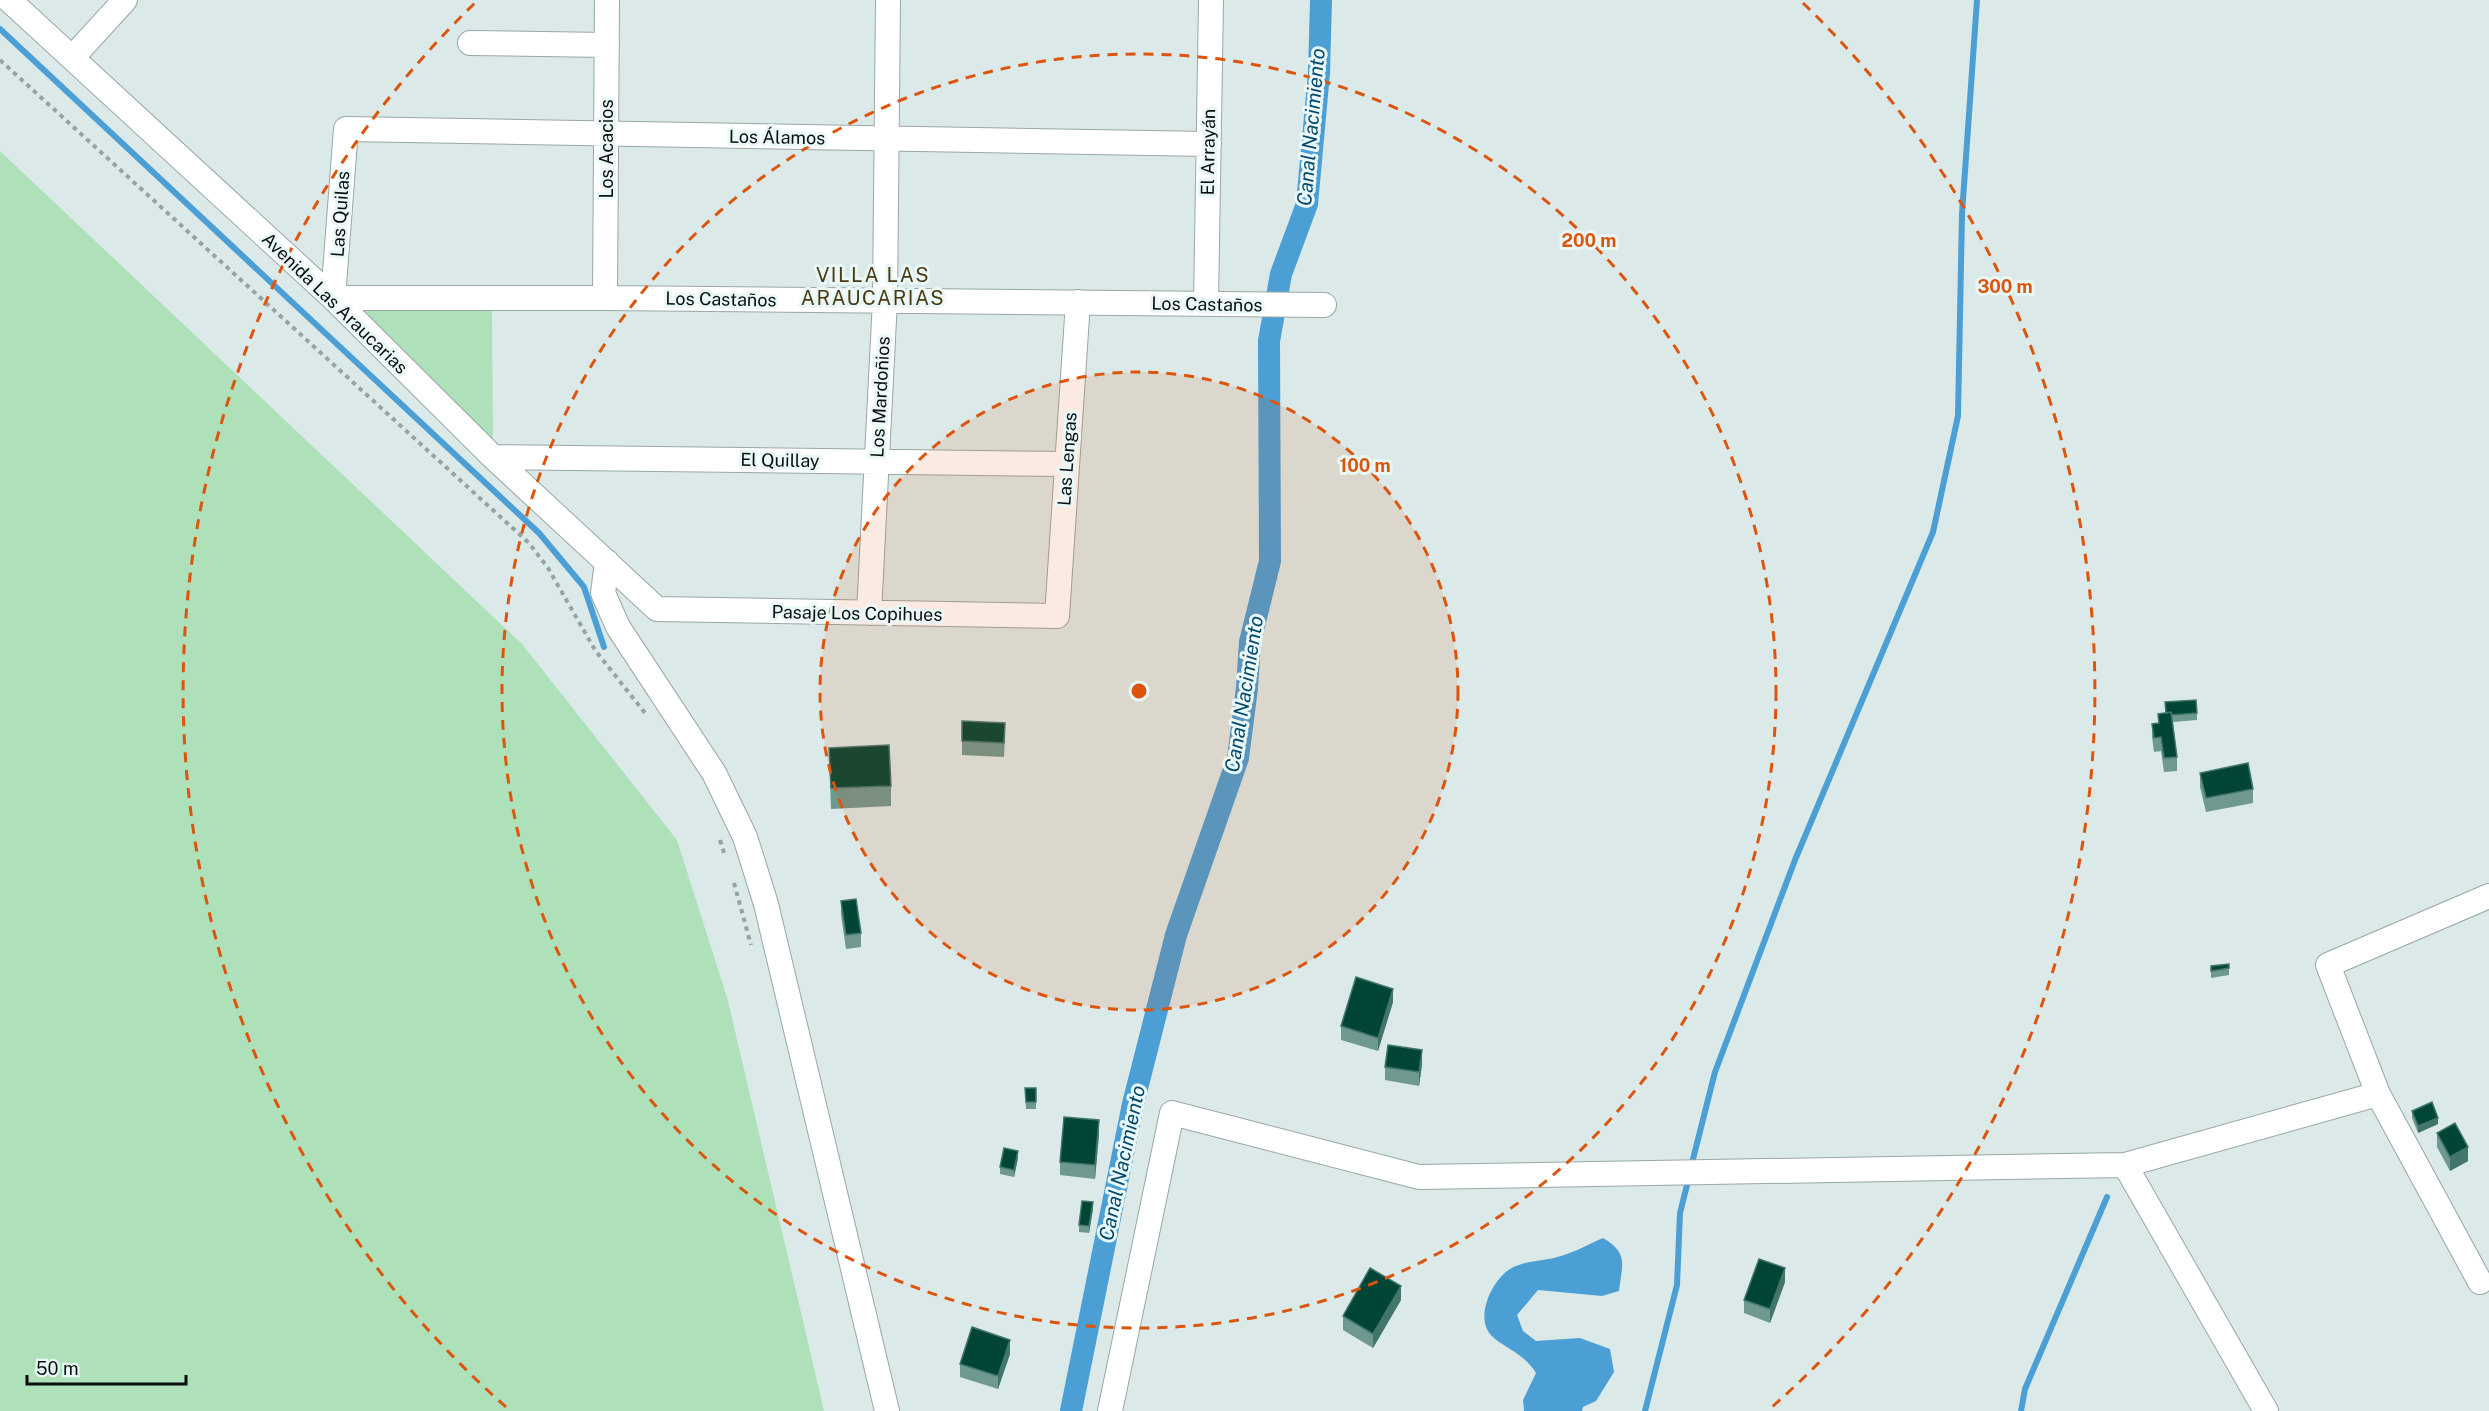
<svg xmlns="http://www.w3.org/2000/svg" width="2489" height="1411" viewBox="0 0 2489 1411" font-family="'Public Sans',sans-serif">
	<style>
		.green { fill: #aee0b9 }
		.water { fill: #4b9fd4 }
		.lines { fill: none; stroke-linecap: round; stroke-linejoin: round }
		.stream { stroke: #4b9fd4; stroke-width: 6 }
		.canal { stroke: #4b9fd4; stroke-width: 22 }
		.minor-casing { stroke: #99a7a6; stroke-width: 26 }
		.path { stroke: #97a3a2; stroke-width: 4; stroke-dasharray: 4.5 4.5; stroke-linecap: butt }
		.minor { stroke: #fff; stroke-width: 24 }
		.wall { fill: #6e9890 }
		.shaded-wall { fill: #42766c }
		.building { fill: #004536; stroke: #42766c; stroke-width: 1.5 }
		.ring { fill: none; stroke: #dd550c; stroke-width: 3; stroke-dasharray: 10 8 }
		.labels { text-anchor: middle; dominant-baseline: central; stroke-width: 6; stroke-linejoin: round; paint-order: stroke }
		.street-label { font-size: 18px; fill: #090e0e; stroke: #e9f7f7 }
		.water-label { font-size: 20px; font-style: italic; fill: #02486c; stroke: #e9f7f7 }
		.neighbourhood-label { font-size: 20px; letter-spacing: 1.5px; fill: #4a3911; stroke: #e9f7f7 }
		.centre { fill: #dd550c; stroke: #e9f7f7; stroke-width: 3 }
		.ring-label { font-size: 18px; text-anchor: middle; font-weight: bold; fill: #dd550c; stroke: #e9f7f7; stroke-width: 6; stroke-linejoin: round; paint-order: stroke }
	</style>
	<rect width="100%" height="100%" fill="#dbeae9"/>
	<path class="green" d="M0 151 522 644 677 840 728 1001 824 1411H0Z
		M353 307H492L493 440Z"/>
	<path class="water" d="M1603 1238C1629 1253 1622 1265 1619 1291L1602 1296 1538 1290 1517 1315 1523 1331 1536 1341 1580 1338 1610 1349 1614 1372 1596 1401 1583 1407 1582 1411H1524L1523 1400 1536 1373C1523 1351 1496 1345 1488 1331 1476 1311 1496 1273 1516 1266 1530 1260 1546 1261 1561 1256 1575 1252 1589 1244 1603 1238Z"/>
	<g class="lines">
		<path class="stream" d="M0 29 539 533 584 587 604 647
			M1691 1167 1715 1072 1795 860 1933 532 1958 416 1962 214 1977 0
			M1645 1411 1677 1285 1680 1213 1689 1177
			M2021 1411 2025 1389 2107 1197"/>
		<path class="canal" d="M1071 1411 1133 1104 1176 935 1238 758 1247 688 1250 642 1270 561 1269 341 1281 274 1307 204 1319 73 1321 0"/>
		<defs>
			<path id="minor" d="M9 0 333 298 493 457 657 609 1057 616 1078 302
				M470 43 607 45
				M72 58 125 0
				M1209 144 346 129 333 298H605L1324 305
				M605 298 607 0
				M1206 304 1211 0
				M493 457 1067 464
				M607 562 603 593 618 627 714 773 745 837 766 904 887 1411
				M869 613 885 300 888 0
				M2378 1094 2328 965 2489 896
				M2125 1165 2378 1094 2480 1282
				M1110 1411 1172 1113 1419 1177 2125 1165 2266 1411"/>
		</defs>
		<use href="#minor" class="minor-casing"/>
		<path class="path" d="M0 60 529 543 548 568 595 650 645 713
			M720 840 725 856
			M734 883 751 945"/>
		<use href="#minor" class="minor"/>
	</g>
	<path class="wall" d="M2197 713V720L2173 722 2177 757V771L2164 772 2161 751 2154 752 2152 737V724L2158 723V714Z
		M962 721 1005 737 1004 757 962 755Z
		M829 748 891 786V806L831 809Z
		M2200 773 2253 789V803L2206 812 2200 787Z
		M841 901 861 933V947L846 949 841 915Z
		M2211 966 2229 968V975L2211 978Z
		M1393 1002 1378 1051 1341 1040V1026Z
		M1422 1064 1419 1086 1385 1080V1067Z
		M1025 1088H1036V1109H1026Z
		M2412 1111 2438 1124 2418 1133 2412 1118Z
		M2437 1133 2468 1161 2450 1171 2437 1147Z
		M1099 1134 1095 1179 1060 1175V1162Z
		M1018 1158 1014 1177 1000 1174V1167Z
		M1093 1209 1089 1233 1079 1232V1225Z
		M1785 1282 1770 1323 1744 1313V1300Z
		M1401 1300 1373 1348 1343 1330V1316Z
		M1010 1354 998 1389 960 1377V1364Z"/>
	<path class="shaded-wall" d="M1393 989V1002L1378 1051V1038Z
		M1422 1050V1064L1419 1086V1072Z
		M2438 1118V1124L2418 1133V1126Z
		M1099 1120V1134L1095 1179V1165Z
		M2468 1147V1161L2450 1171V1157Z
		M1018 1151V1158L1014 1177V1170Z
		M1093 1202V1209L1089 1233V1226Z
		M1785 1268V1282L1770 1323V1309Z
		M1401 1286V1300L1373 1348V1334Z
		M1010 1340V1354L998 1389V1376Z"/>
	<path class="building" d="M2196 700 2197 713 2172 715 2171 712 2166 713 2165 702Z
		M2171 712 2177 757 2164 758 2161 737 2154 738 2152 724 2159 723 2158 714Z
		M962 721 1005 723 1004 743 962 741Z
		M889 745 891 786 831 788 829 748Z
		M2248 763 2253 789 2206 798 2200 773Z
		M856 899 861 933 846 935 841 901Z
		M2229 964V968L2211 971V966Z
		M1356 977 1393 989 1378 1038 1341 1026Z
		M1388 1045 1422 1050 1419 1072 1385 1067Z
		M1025 1088H1036V1102H1026Z
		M2432 1102 2438 1118 2418 1126 2412 1111Z
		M1064 1117 1099 1120 1095 1165 1060 1162Z
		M2455 1123 2468 1147 2450 1157 2437 1133Z
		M1004 1148 1018 1151 1014 1170 1000 1167Z
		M1082 1201 1093 1202 1089 1226 1079 1225Z
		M1759 1259 1785 1268 1770 1309 1744 1300Z
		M1370 1268 1401 1286 1373 1334 1343 1316Z
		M972 1327 1010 1340 998 1376 960 1364Z"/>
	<circle cx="1139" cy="691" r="319" fill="#dd550c" fill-opacity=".12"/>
	<g class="ring">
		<circle cx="1139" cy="691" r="319"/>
		<circle cx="1139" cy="691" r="637"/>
		<path d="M506 1407A956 956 0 0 1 475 3M1803 3A956 956 0 0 1 1772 1407"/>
	</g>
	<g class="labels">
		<g class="street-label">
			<text transform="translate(777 137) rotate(1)">Los Álamos</text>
			<text transform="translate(606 149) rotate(-90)">Los Acacios</text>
			<text transform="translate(1208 152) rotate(-89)">El Arrayán</text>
			<text transform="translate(340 214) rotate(-86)">Las Quilas</text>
			<text transform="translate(721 299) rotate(1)">Los Castaños</text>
			<text transform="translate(335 303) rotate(44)">Avenida Las Araucarias</text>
			<text transform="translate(1207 304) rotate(1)">Los Castaños</text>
			<text transform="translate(880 397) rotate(-87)">Los Mardoñios</text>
			<text transform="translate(1067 459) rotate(-86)">Las Lengas</text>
			<text transform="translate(780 460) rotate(1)">El Quillay</text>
			<text transform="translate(857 613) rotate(1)">Pasaje Los Copihues</text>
		</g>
		<g class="water-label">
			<text transform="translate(1311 127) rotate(-85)">Canal Nacimiento</text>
			<text transform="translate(1244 694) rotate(-81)">Canal Nacimiento</text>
			<text transform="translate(1122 1163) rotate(-78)">Canal Nacimiento</text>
		</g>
		<g class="neighbourhood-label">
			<text x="873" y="275">VILLA LAS<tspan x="873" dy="23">ARAUCARIAS</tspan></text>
		</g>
	</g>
	<circle cx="1139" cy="691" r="9" class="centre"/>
	<g class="ring-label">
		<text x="1589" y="247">200 m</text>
		<text x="2005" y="293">300 m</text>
		<text x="1365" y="472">100 m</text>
	</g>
	<path d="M27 1375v9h159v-9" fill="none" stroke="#090e0e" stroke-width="3"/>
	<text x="36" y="1375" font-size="18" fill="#090e0e" stroke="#e9f7f7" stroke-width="4.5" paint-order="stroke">50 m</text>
</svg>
